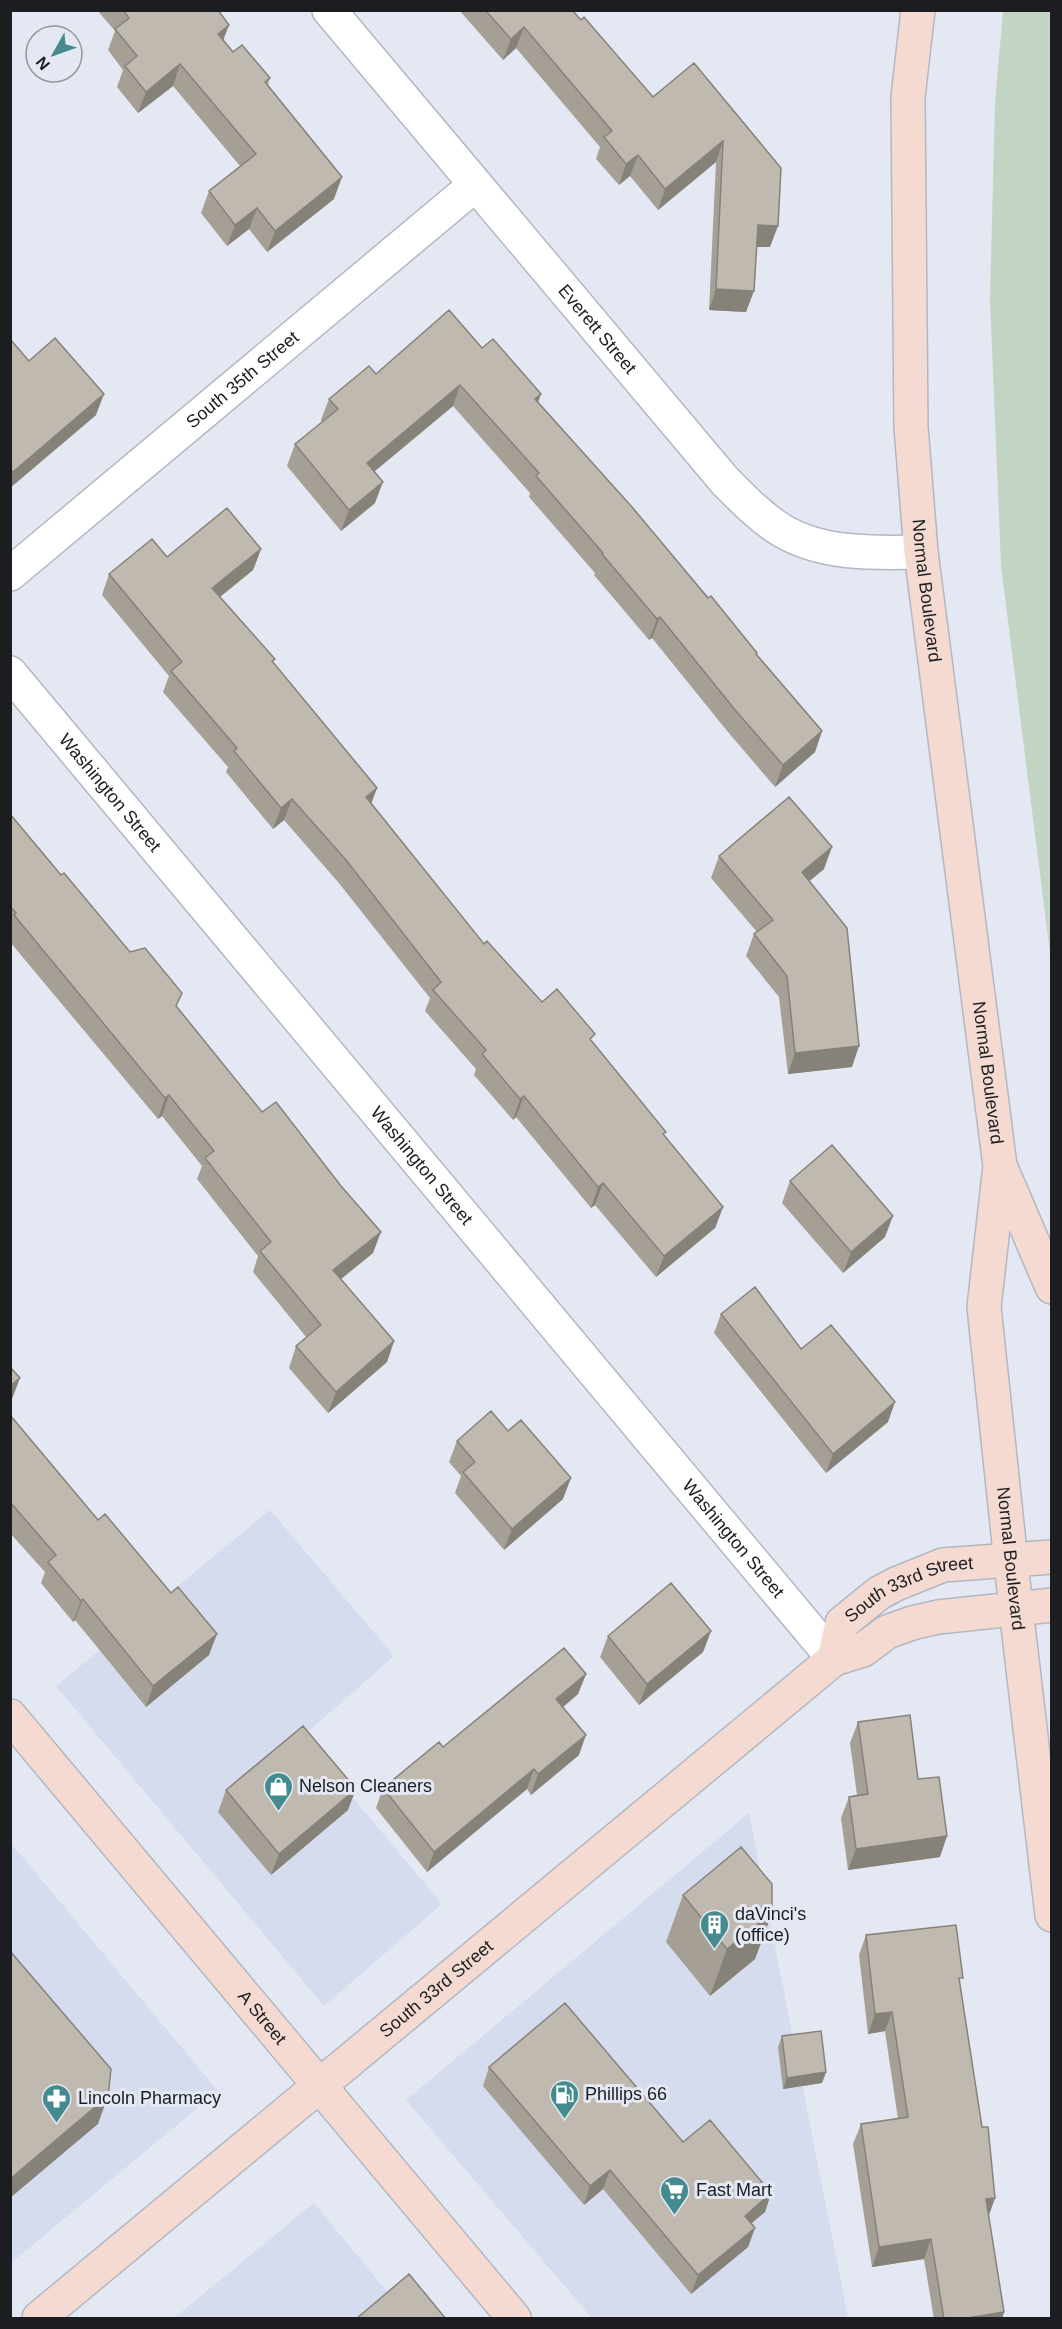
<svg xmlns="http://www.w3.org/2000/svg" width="1062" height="2329" viewBox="0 0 1062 2329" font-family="Helvetica,sans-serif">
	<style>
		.built { fill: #d5dcee }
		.green { fill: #c4d4c4 }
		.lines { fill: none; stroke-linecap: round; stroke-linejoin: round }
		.minor-casing { stroke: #b3b7c2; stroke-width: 36 }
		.secondary-casing { stroke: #b3b7c2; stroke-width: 36 }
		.minor { stroke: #fff; stroke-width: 33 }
		.secondary { stroke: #f5dad1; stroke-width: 33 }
		.wall { fill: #a59f96 }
		.shaded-wall { fill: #86827a }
		.building { fill: #c0b9af; stroke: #86827a; stroke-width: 1.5 }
		.labels { text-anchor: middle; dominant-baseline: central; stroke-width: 6; stroke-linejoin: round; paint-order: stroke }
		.street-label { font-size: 18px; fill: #1c1d21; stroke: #e3e8f3 }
		.poi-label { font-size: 18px; fill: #1c1d21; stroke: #e3e8f3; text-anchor: start }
	</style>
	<rect width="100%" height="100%" fill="#e3e8f3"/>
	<path class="built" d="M270 1510 394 1656 302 1737 442 1904 324 2006 56 1686Z
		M749 1813 848 2318H592L406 2100Z
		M10 1842 218 2091 11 2263H10Z
		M314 2203 409 2318H174Z"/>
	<path class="green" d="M1003 11H1051V961L1001 566 990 299 995 103Z"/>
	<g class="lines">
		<defs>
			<g id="minor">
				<path id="s1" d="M329 10 725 481C742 498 760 517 781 530 822 555 875 553 921 552"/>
				<path id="s2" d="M10 574 475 185"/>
				<path id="s3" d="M10 673 834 1659"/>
			</g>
			<g id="secondary">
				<path id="s4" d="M918 10 908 97 911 427 921 552 1000 1166 984 1307 1016 1609 1052 1915"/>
				<path d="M1001 1168 1052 1287"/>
				<path id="s5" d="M834 1659 842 1623 879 1593 896 1584 943 1565 1052 1557"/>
				<path id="s6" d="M10 1716 514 2318"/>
				<path id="s7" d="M39 2318 834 1659 863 1650 887 1632 912 1623 938 1617 1052 1605"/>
			</g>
		</defs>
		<use href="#minor" class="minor-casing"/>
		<use href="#secondary" class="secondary-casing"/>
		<use href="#minor" class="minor"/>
		<use href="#secondary" class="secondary"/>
	</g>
	<path class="wall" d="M97 10H218L224 40 233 52 270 78 268 84 334 199 267 252 249 229 227 246 201 213 209 191 240 166 173 86 138 113 117 87 123 70 108 50 115 31Z
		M459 10H572L653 97 694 63 770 247H757L746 312 709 310 716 162 658 210 630 176 619 185 596 159 600 147 516 48 503 60Z
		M10 339 29 361 96 415 10 488Z
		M482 348 541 394 538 402 757 653V655L822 731 815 752 775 787 728 732 652 638 649 640 594 575 595 573 529 497 530 493 453 406 374 472 375 503 341 531 287 466 295 444 322 422 321 420 329 399 376 374Z
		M261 549 253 570 220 597 275 659 273 662 377 788 371 804 484 944 542 1002 592 1042 664 1136 723 1207 715 1228 656 1277 595 1205 591 1208 516 1117 513 1120 474 1075 476 1069 425 1011 430 998 338 882 284 820 273 829 226 772 228 767 163 692 169 676 102 595 109 574 167 557Z
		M10 814 61 875 177 1006 373 1253 341 1279 394 1341 387 1362 328 1413 289 1368 296 1346 307 1338 253 1272 258 1256 197 1179 202 1166 162 1116 158 1119 10 942Z
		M719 856 824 869 809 881 852 1067 788 1074 779 997 746 956 754 934 757 932 711 878Z
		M790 1181 885 1237 843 1273 782 1203Z
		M721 1314 801 1349 888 1422 826 1473 714 1333Z
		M10 1415 209 1655 146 1707 75 1620 73 1622 41 1583 45 1572 10 1533Z
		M508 1431 563 1499 504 1550 455 1493 461 1476 449 1462 457 1441Z
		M711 1631 703 1652 639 1705 600 1657 608 1636Z
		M586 1674 578 1694 563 1707 579 1755 531 1795 527 1789 427 1872 376 1808 383 1788 443 1747Z
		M858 1722 918 1779 940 1857 848 1870 841 1818 849 1797 857 1795 850 1743Z
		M226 1790 348 1810 271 1875 218 1812Z
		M683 1895 772 1913 755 1959 710 1996 666 1942Z
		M866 1935 960 1985 982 2127 995 2198 988 2216 1004 2312 1002 2319H934L924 2259 872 2267 853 2144 861 2124 898 2119 885 2031 868 2034 859 1955Z
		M782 2036 826 2072 822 2083 783 2089 778 2047Z
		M489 2067 771 2193 765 2212 751 2223 755 2228 748 2247 691 2294 603 2189 584 2205 483 2086Z"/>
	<path class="shaded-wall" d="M229 25 221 46 218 34Z
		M524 27 516 48 503 60 511 39Z
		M180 64 173 86 138 113 146 92Z
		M723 141 716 162 658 210 665 189Z
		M638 155 630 176 619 185 626 164Z
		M342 177 334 199 267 252 275 231Z
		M257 208 249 229 227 246 235 225Z
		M758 225 778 226 770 247H750Z
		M716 289 754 291 746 312 709 310Z
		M460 385 453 406 359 484 367 463Z
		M104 394 96 415 10 488V479L13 472Z
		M541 394 533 415 535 399Z
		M383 482 375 503 341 531 349 510Z
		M261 549 253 570 205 609 212 588Z
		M660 617 652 638 649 640 657 619Z
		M822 731 815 752 775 787 783 765Z
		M377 788 369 809 366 797Z
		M292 799 284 820 273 829 281 808Z
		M832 847 824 869 794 894 802 872Z
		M859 1046 852 1067 788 1074 795 1053Z
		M169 1095 162 1116 158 1119 165 1098Z
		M524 1096 516 1117 513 1120 520 1099Z
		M603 1183 595 1205 591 1208 598 1187Z
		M723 1207 715 1228 656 1277 664 1256Z
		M893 1216 885 1237 843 1273 851 1252Z
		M381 1232 373 1253 326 1291 333 1270Z
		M394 1341 387 1362 328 1413 336 1392Z
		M20 1378 12 1399 10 1401V1386Z
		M895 1402 888 1422 826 1473 833 1454Z
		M571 1478 563 1499 504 1550 512 1529Z
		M83 1599 75 1620 73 1622 81 1601Z
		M711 1631 703 1652 639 1705 647 1684Z
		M217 1634 209 1655 146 1707 153 1686Z
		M586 1674 578 1694 549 1719 556 1699Z
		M586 1735 579 1755 531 1795 538 1774Z
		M534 1769 527 1789 427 1872 434 1852Z
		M356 1789 348 1810 271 1875 279 1854Z
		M947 1836 940 1857 848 1870 856 1849Z
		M772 1913 755 1959 710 1996 727 1949Z
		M892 2012 885 2031 868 2034 875 2014Z
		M826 2072 822 2083 783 2089 787 2078Z
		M108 2096 98 2124 10 2198V2179Z
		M610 2170 603 2189 584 2205 590 2186Z
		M771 2193 765 2212 738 2235 745 2216Z
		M995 2198 988 2218 986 2199Z
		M755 2228 748 2247 691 2294 698 2275Z
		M931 2239 924 2259 872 2267 879 2247Z
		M1004 2312 1002 2319H961Z"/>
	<path class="building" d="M123 10H218L229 25 218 34 233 52 242 45 270 78 265 82 342 177 275 231 257 208 235 225 209 191 256 154 180 64 146 92 125 66 137 56 115 29 129 18Z
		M485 10H572L581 20 584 17 653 97 694 63 781 168 778 226 758 225 754 291 716 289 723 141 665 189 638 155 626 164 604 137 612 131 524 27 511 39Z
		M449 310 482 348 493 339 541 394 535 399 632 507 708 598 711 596 757 653 756 654 822 731 783 765 736 711 660 617 657 619 602 554 603 553 536 476 539 473 460 385 367 463 383 482 349 510 295 444 338 409 329 399 369 366 376 374Z
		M55 338 104 394 13 472 10 468V339L29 361Z
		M227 508 261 549 212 588 275 659 272 661 377 788 366 797 484 944 487 941 542 1002 557 989 595 1034 590 1039 666 1132 663 1134 723 1207 664 1256 603 1183 598 1187 524 1096 520 1099 482 1054 486 1050 433 990 441 982 346 860 292 799 281 808 234 751 237 748 171 671 182 662 109 574 152 539 167 557Z
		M789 797 832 847 802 872 847 928 859 1046 795 1053 787 976 754 934 773 920 719 856Z
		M10 814 61 875 64 873 130 952 145 948 182 993 176 1006 262 1112 276 1102 341 1186 381 1232 333 1270 394 1341 336 1392 296 1346 321 1325 260 1251 271 1242 205 1158 214 1151 169 1095 165 1098 14 915 16 913 10 906Z
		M832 1145 893 1216 851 1252 790 1181Z
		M755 1287 801 1349 831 1325 895 1402 833 1454 721 1314Z
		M10 1367 20 1378 10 1386Z
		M491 1411 508 1431 521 1420 571 1478 512 1529 463 1472 475 1462 457 1441Z
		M10 1415 98 1520 105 1514 171 1593 178 1587 217 1634 153 1686 83 1599 81 1601 48 1562 56 1555 10 1502Z
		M671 1583 711 1631 647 1684 608 1636Z
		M564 1648 586 1674 556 1699 586 1735 538 1774 534 1769 434 1852 383 1788 439 1742 443 1747Z
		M910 1715 918 1779 939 1777 947 1836 856 1849 849 1797 868 1794 858 1722Z
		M303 1726 356 1789 279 1854 226 1790Z
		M741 1847 772 1884V1913L727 1949 683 1895Z
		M956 1925 963 1978H959L982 2127H988L995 2198 986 2199 1004 2312 961 2319H944L931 2239 879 2247 861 2124 908 2117 892 2012 875 2014 866 1935Z
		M10 1951 111 2069 108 2096 10 2179Z
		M565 2003 683 2142 710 2120 771 2193 745 2216 755 2228 698 2275 610 2170 590 2186 489 2067Z
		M821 2031 826 2072 787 2078 782 2036Z
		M409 2274 446 2319H356Z"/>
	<defs>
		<symbol id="shop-pin" viewBox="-11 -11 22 30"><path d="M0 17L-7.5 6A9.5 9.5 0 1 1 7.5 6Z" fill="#438b8f" stroke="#e3e8f3"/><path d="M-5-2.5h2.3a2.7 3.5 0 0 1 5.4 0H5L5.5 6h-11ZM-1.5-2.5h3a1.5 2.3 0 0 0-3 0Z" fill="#fff"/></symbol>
		<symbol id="building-pin" viewBox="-11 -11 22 30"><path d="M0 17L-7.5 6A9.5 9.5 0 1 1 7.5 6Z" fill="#438b8f" stroke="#e3e8f3"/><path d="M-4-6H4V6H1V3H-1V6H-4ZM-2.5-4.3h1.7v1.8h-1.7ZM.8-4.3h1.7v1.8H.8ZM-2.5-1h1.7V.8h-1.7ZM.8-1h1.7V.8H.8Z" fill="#fff"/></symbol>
		<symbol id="fuel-pin" viewBox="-11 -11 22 30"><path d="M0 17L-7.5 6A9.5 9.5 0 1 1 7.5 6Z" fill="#438b8f" stroke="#e3e8f3"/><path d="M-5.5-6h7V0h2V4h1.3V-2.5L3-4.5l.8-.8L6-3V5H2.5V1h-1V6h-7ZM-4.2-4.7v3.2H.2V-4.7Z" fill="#fff"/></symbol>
		<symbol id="pharmacy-pin" viewBox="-11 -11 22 30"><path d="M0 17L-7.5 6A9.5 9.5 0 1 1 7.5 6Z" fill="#438b8f" stroke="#e3e8f3"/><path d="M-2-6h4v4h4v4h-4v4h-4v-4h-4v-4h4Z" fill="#fff"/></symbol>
		<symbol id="supermarket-pin" viewBox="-11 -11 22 30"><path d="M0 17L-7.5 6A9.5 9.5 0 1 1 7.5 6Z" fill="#438b8f" stroke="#e3e8f3"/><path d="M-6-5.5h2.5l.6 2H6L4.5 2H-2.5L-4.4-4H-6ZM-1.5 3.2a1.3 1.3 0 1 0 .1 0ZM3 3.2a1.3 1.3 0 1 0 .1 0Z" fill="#fff"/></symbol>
	</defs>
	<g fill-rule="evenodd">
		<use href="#shop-pin" x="262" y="1770" width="33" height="45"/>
		<use href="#building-pin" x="698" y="1908" width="33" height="45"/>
		<use href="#fuel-pin" x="548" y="2078" width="33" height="45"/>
		<use href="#pharmacy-pin" x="40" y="2082" width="33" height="45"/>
		<use href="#supermarket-pin" x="658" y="2174" width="33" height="45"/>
	</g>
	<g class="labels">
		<g class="street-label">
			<text stroke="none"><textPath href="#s1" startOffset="417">Everett Street</textPath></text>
			<text stroke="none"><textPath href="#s2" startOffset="303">South 35th Street</textPath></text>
			<text stroke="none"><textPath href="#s4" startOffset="582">Normal Boulevard</textPath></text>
			<text stroke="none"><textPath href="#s3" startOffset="156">Washington Street</textPath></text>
			<text stroke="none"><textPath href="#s4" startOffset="1068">Normal Boulevard</textPath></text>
			<text stroke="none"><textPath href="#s3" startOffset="642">Washington Street</textPath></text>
			<text stroke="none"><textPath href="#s3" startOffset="1128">Washington Street</textPath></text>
			<text stroke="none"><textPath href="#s4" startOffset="1557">Normal Boulevard</textPath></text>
			<text stroke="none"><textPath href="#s5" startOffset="114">South 33rd Street</textPath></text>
			<text stroke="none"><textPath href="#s7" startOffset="516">South 33rd Street</textPath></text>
			<text stroke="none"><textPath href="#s6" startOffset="393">A Street</textPath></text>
		</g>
		<g class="poi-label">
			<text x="299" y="1786">Nelson Cleaners</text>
			<text x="735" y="1914">daVinci's<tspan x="735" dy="21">(office)</tspan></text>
			<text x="585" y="2094">Phillips 66</text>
			<text x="78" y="2098">Lincoln Pharmacy</text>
			<text x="696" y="2190">Fast Mart</text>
		</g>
	</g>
	<rect width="1062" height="2329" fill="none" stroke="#1c1d21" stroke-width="24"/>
	<g transform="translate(54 54) rotate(230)"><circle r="28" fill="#e3e8f3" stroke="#93979f" stroke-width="1.5"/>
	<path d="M0-4.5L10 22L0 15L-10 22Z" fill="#438b8f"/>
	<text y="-9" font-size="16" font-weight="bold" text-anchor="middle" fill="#1c1d21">N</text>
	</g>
</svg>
